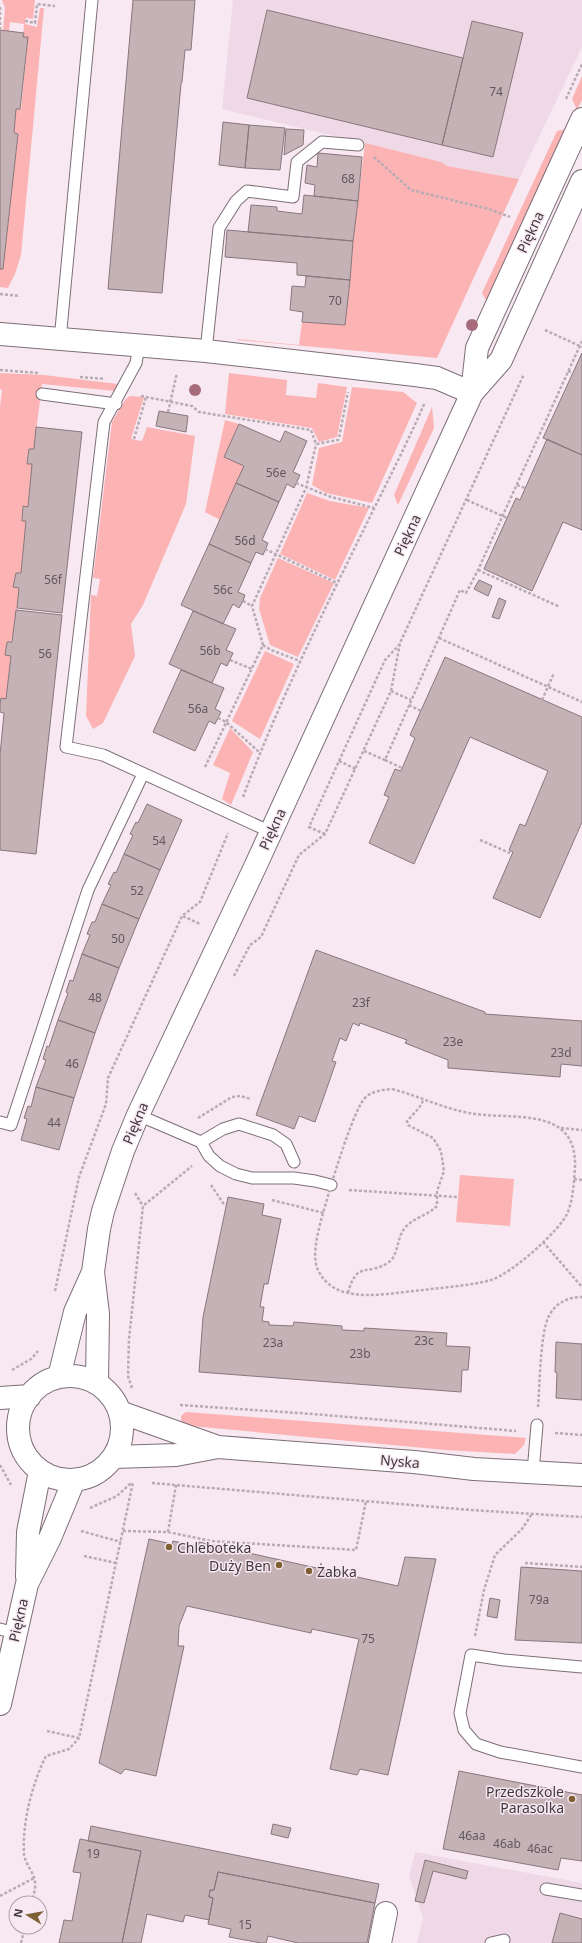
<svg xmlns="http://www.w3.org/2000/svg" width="582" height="1943" viewBox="0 0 582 1943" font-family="'Noto Sans',sans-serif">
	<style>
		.built { fill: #f0d9e7 }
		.green { fill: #fbb3b4 }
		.building { fill: #c5b2b7; stroke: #88777c }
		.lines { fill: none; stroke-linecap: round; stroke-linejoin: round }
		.service-casing { stroke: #7c6e77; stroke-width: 13 }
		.minor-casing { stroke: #7c6e77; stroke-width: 24 }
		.path { stroke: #b8abb3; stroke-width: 2.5; stroke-dasharray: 3 2; stroke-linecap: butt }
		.service { stroke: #fff; stroke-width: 11 }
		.minor { stroke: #fff; stroke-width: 22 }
		.tree { fill: #a76c7b }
		.poi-dot { fill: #7d6033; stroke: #f8e8f2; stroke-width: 1.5 }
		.labels { text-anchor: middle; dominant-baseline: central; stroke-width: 3; stroke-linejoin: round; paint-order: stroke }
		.number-label { font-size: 12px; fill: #61575c }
		.street-label { font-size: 14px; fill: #40393d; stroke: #f8e8f2 }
		.poi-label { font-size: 14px; fill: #40393d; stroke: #f8e8f2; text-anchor: start }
	</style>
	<rect width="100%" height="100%" fill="#f8e8f2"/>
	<path class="built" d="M233 0H582V47L519 179 447 166 441 162 222 109Z
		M415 1852 582 1883V1943H417L423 1918 409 1876Z"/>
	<path class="green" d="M2 0H35L33 19 26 18 25 24 37 27 40 8H44L21 255 15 274 8 288 0 287V269H3L18 134 14 133 16 109H21L28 38 23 37 24 24 10 22 9 31H3L5 8Z
		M582 76V100L577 110 572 99Z
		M566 129 487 302 482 293 557 131Z
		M365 143 441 162 447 166 519 179 437 358 238 340 237 339 299 345 302 322 345 325 353 241Z
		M0 373 44 375 118 384 115 391 42 384 34 449H29L27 463 32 464 28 507H22V521H26L21 573H16L14 587 19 588C17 610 16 635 5 655L11 656 6 699 1 698 0 704V407L2 390 0 389Z
		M229 373 287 380 286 395 316 398 318 383 347 387 337 437 319 442 312 428 225 414Z
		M352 387 403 392 417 403 372 503 326 493 312 485 319 448 342 442Z
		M130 396 144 397 131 439 142 441 147 427 195 436 186 504 143 605 131 624 135 656 103 723 93 729 86 716 91 595 97 596 100 579 93 578 112 422 125 400Z
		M432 407 434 428 398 505 394 495Z
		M225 420 239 424 224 457 244 466 220 520 205 512Z
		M307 493 330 501 369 508 335 580 280 554Z
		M278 558 334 583 298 657 270 645 259 609 260 598Z
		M265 651 294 664 260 739 232 721Z
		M230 728 253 752 231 805 222 799 230 773 213 765Z
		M460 1175 514 1179 510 1226 456 1222Z
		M186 1412 526 1438 524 1445 515 1454 445 1450 181 1425V1416Z"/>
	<path class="building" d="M133 0H195L191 50H185L182 82 181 84 162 293 108 289Z
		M267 10 463 58 442 145 247 98Z
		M472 21 523 33 493 157 442 145Z
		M0 30 24 33 23 37H28L20 109H16L14 133 18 134 3 269H0Z
		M223 122 249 125 245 168 219 165Z
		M249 125 285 128 280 170 245 168Z
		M286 129 304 130 303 145 284 155Z
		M318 153 362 157 358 201 314 196 315 185 305 183 307 165 317 167Z
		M304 195 358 201 353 241 248 232 251 205 277 207V211L302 214Z
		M227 230 353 241 350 280 297 275V263L225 257Z
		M306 276 350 280 345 325 302 322 303 312 290 310 292 286 305 287Z
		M582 353V455L543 438Z
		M159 411 188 416 186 432 156 426Z
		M239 424 280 442 285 431 307 441 293 472 300 475 294 488 287 484 279 502 236 483 244 466 224 457Z
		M36 427 82 432 62 613 17 608 19 588 13 587 16 573H21L26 521H22L23 506 28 507 32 464H27L29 449H34Z
		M547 439 582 455V530L563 522 532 591 484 569 516 498 520 500Z
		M236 483 279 502 262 540 268 543 263 555 256 552 251 563 209 544Z
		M209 544 251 563 238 592 245 595 243 601 239 608 233 604 223 624 181 605Z
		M479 580 492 586 488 596 474 589Z
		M499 598 506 601 499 619 492 617Z
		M16 610 62 615 36 854 0 850V755L4 713 0 712V704L1 698 6 699 11 656 5 655 7 642H12Z
		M193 611 236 629 226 650 233 653 227 666 221 663 212 683 169 664Z
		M445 657 582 717V822L540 918 493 898 513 852 509 850 520 824 525 826 548 771 470 737 414 864 369 843 389 797 384 795 395 769 401 771 415 738 410 735Z
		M181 670 224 688 215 709 221 712 215 724 209 721 195 751 153 732Z
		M147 804 182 820 160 870 124 854 133 835 130 834 136 822 138 823Z
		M124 854 160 870 139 919 102 904 111 885 108 884 114 872 116 873Z
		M102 904 139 919 119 968 82 954 90 935 87 934 92 922H95Z
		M316 950 485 1012V1014L582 1021V1066L561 1064 560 1077 448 1068V1060L405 1043 407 1040 360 1023 359 1026 353 1023 346 1041 340 1038 332 1061 336 1062 315 1122 299 1116 294 1129 256 1115Z
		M82 954 119 968 95 1033 58 1020 68 993 66 992 70 980 73 981Z
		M58 1020 95 1033 74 1098 36 1087 46 1060 43 1059 47 1046 49 1047Z
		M36 1087 74 1098 59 1150 21 1140 27 1119 24 1118 28 1106 31 1107Z
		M228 1197 264 1204 262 1215 281 1219 268 1284H264L260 1307H264L262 1321 269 1322V1325L293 1326 294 1322 342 1326V1330L364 1331V1328L447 1333 446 1346 470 1347 468 1370H462L461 1392 199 1372 203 1317Z
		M556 1342 582 1344V1400L556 1398 557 1373 555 1372Z
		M149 1539 172 1544 173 1541 198 1546 199 1542 398 1586 405 1557 436 1559 388 1775 360 1769 357 1775 330 1769 359 1639 312 1629 311 1633 187 1606 179 1626 178 1646H184L156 1776 125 1769 121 1774 99 1763Z
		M521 1567 582 1571V1643L515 1640Z
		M490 1598 500 1600 497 1618 487 1616Z
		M459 1771 582 1795V1861L561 1858 558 1870 443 1849Z
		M273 1824 291 1828 288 1838 271 1834Z
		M91 1826 379 1884 375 1903 218 1872 214 1890H210L209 1897 213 1898 209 1920 185 1915 183 1922 147 1914 141 1943H122L141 1851 88 1841Z
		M80 1839 141 1851 122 1943H59L64 1920 72 1921 81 1873 73 1872Z
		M425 1860 468 1871 466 1879 433 1871 424 1903 415 1901Z
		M218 1872 375 1903 367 1943H298L268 1936 266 1943H261L229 1937 231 1929 208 1924 213 1898 209 1897 210 1890H214Z
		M560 1913 582 1919V1943H552Z"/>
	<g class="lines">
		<defs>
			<path id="service" d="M60 340 92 0
				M139 346 136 363 104 422 66 747 103 755 271 832
				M206 351 219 228 236 201 247 191 293 197 297 162 322 142 358 145
				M42 394 116 404
				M138 1115 201 1142 209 1156 220 1166 236 1174 252 1178H294L315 1181 331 1185
				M0 1122 11 1125 88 890 143 774
				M201 1142 223 1129 239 1124 273 1135 286 1144 294 1162
				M533 1472 537 1425
				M0 1629 15 1633
				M582 1667 504 1660 471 1655 460 1713 464 1730 476 1744 500 1752 582 1767
				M546 1889 582 1895
				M491 1943 504 1940"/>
			<path id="minor" d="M0 334 206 351 415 375 437 378 472 393
				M472 393 477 348 582 119
				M18 1428a52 52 0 1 1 104 0a52 52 0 1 1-104 0Z
				M59 1377 75 1312 93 1272
				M97 1383 98 1314 93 1272 99 1229 103 1211 123 1151 138 1115 255 867 472 393 501 360 582 181
				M0 1398 30 1396
				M120 1412 218 1447 414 1462 474 1469 582 1475
				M114 1457 176 1455 218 1447
				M27 1577 28 1532 40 1471
				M0 1704 27 1584 50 1538 74 1480
				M380 1943 386 1913"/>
		</defs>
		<use href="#service" class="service-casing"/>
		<use href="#minor" class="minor-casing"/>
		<path class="path" d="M0 7V30
			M25 21 35 23 37 4 55 6
			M566 99 582 64
			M374 157 411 190 489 209 510 217
			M0 294 20 296
			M545 330 582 347
			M0 370 39 373
			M568 371 573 373
			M80 377 105 379
			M141 396 192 406 199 412 311 430 316 444 338 440 339 438 348 392
			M168 412 177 373
			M134 439 146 397
			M296 483 331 497 374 508
			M517 485 525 488
			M467 500 507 518
			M265 549 337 583
			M478 570 560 607
			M243 601 252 606
			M439 638 582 702
			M263 645 271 650 300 661
			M230 660 252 669
			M391 691 411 700
			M542 700 554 673
			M409 705 421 711
			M218 718 226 722 259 752
			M364 751 385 760 460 590 466 593 478 570 582 341
			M385 760 402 768
			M339 761 356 769
			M205 767 263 645 252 606 306 488 316 444
			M243 797C278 704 322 614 366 525 386 484 407 444 425 402
			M325 834 309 827 385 660 400 644
			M480 840 512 854
			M183 916 200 924
			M234 976 250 945 261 937 299 855 325 834 391 691 400 643 524 374
			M392 1089C419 1096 442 1108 469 1113 510 1121 577 1104 575 1167 574 1183 573 1198 568 1212 560 1231 511 1274 491 1280 469 1286 446 1287 423 1290 398 1292 369 1299 344 1292 333 1289 323 1281 318 1270 309 1252 324 1212 329 1192 335 1172 353 1113 364 1099 371 1091 382 1090 392 1089Z
			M198 1118 232 1097 240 1096 251 1099
			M561 1128 582 1130
			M574 1179 582 1180
			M211 1185 225 1206
			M349 1190 457 1197
			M135 1193 143 1206
			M272 1200 324 1213
			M543 1242 582 1287
			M55 1291 79 1177 106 1104 108 1078 182 916 200 902 228 833
			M348 1293C357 1259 368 1277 389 1262 398 1256 397 1238 404 1229 412 1218 427 1216 437 1206V1191L444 1171 441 1151 433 1138 408 1125 407 1121 419 1108 424 1099
			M12 1370 31 1359 38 1351
			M132 1388 128 1376 129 1339 143 1206 192 1166
			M180 1405 313 1414 516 1431
			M538 1407C540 1384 540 1337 548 1318 554 1304 567 1297 582 1297
			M555 1433 582 1435
			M0 1465 11 1485
			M152 1483 471 1510 582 1517
			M90 1508 117 1496 131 1483
			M81 1531 121 1542
			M123 1531 168 1532 176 1485
			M168 1532 211 1541 356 1550 366 1501
			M84 1556 116 1563
			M525 1563 582 1567
			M475 1636 484 1590 495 1555 522 1529 532 1514
			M47 1731 79 1738 133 1482
			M0 1896 34 1878
			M31 1903C33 1897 36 1889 35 1882 34 1872 25 1864 24 1854 22 1823 32 1784 46 1756L69 1749 79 1738
			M21 1943 25 1927"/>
		<use href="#service" class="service"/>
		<use href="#minor" class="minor"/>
	</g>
	<g class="tree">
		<circle cx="472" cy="325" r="6"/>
		<circle cx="195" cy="390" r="6"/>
	</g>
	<g class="poi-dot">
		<circle cx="169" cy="1547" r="4"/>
		<circle cx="279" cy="1565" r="4"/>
		<circle cx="309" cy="1571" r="4"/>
		<circle cx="572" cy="1799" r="4"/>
	</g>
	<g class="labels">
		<g class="number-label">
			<text x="496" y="91">74</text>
			<text x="348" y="178">68</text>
			<text x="335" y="300">70</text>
			<text x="276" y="472">56e</text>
			<text x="245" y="540">56d</text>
			<text x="53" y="579">56f</text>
			<text x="223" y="589">56c</text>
			<text x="210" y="650">56b</text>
			<text x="45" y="653">56</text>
			<text x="198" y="708">56a</text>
			<text x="159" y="840">54</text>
			<text x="137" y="890">52</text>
			<text x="118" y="938">50</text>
			<text x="95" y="997">48</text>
			<text x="361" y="1002">23f</text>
			<text x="453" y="1041">23e</text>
			<text x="561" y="1052">23d</text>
			<text x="72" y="1063">46</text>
			<text x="54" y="1122">44</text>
			<text x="424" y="1340">23c</text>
			<text x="273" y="1342">23a</text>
			<text x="360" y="1353">23b</text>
			<text x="539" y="1599">79a</text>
			<text x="368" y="1638">75</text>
			<text x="472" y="1835">46aa</text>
			<text x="507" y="1843">46ab</text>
			<text x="540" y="1848">46ac</text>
			<text x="93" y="1853">19</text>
			<text x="245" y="1924">15</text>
		</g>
		<g class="street-label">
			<text transform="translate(530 232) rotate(-65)">Piękna</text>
			<text transform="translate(407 535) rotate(-65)">Piękna</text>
			<text transform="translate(272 829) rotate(-65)">Piękna</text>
			<text transform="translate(135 1123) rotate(-67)">Piękna</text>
			<text transform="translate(400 1461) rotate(5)">Nyska</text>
			<text transform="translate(18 1620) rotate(-77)">Piękna</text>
		</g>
		<g class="poi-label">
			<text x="177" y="1547">Chleboteka</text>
			<text x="271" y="1565" text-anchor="end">Duży Ben</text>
			<text x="317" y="1571">Żabka</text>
			<text x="564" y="1791" text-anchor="end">Przedszkole<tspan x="564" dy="16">Parasolka</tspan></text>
		</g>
	</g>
	<g transform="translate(28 1915) rotate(281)"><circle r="19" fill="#f8e8f2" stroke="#aea2aa"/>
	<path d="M0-3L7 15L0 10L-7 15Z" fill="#7d6033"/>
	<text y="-6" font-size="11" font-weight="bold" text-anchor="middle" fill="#40393d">N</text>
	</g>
</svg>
